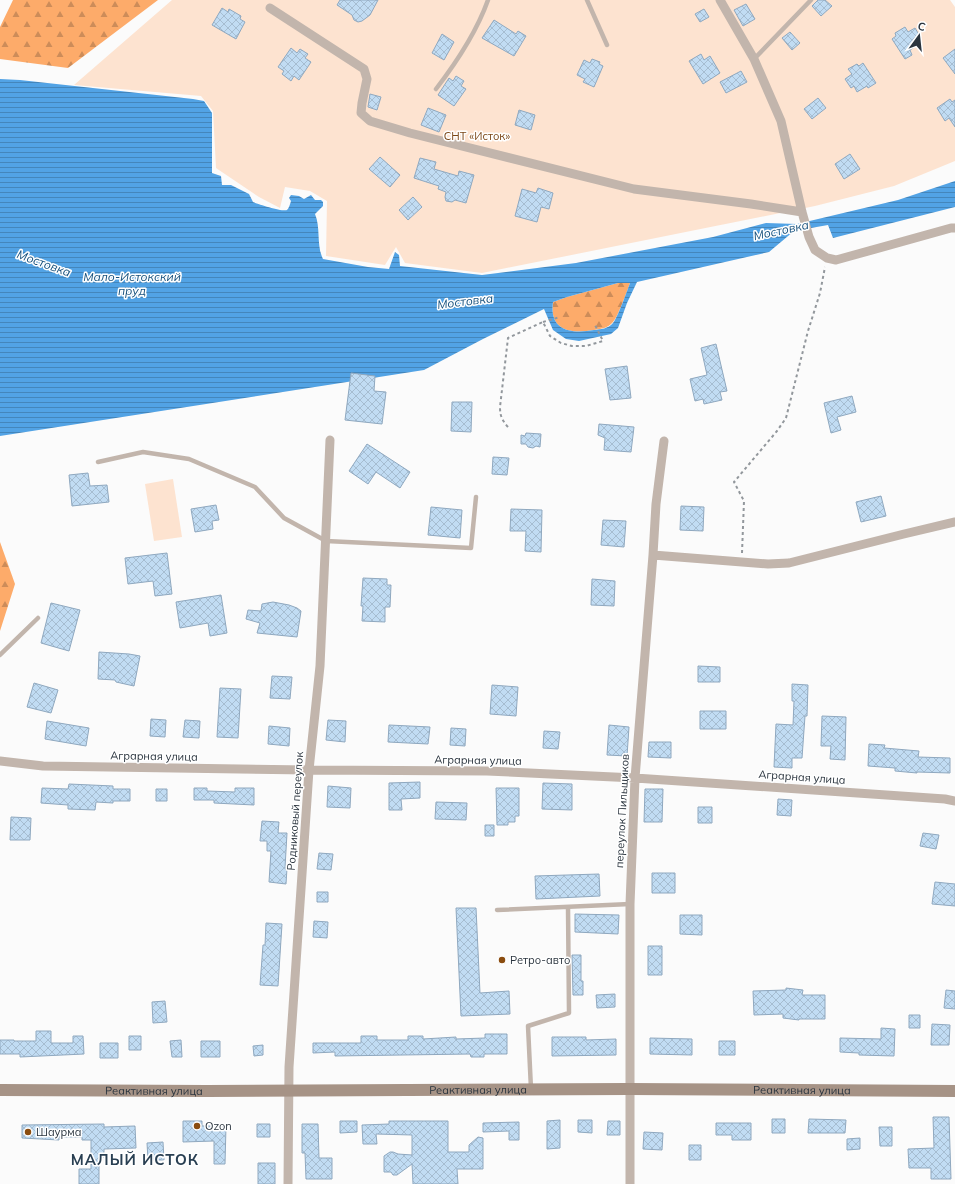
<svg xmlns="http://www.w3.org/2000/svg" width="955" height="1184" viewBox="0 0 955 1184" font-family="Mulish,sans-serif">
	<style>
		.green { fill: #fde3d0 }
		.forest { fill: url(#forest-firs) }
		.water { fill: url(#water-rules); fill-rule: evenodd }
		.building { fill: url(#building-cross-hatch); stroke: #8fa8bf }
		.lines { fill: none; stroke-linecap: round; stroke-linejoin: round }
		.path { stroke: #92979c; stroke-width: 2; stroke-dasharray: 3 3; stroke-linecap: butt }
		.lane { stroke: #c2b5ac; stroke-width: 4.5 }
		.street { stroke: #c2b5ac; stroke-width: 9 }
		.secondary { stroke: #a69386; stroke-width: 12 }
		.poi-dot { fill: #8a4c0f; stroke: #fff; stroke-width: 1.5 }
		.labels { text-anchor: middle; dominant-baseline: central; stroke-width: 3; stroke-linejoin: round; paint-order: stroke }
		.park-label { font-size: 11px; fill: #7b4717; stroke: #fff }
		.street-label { font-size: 11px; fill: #2a343e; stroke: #fff }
		.poi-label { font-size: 11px; fill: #2a343e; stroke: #fff; text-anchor: start }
		.water-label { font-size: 12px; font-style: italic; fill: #18527e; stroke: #fff }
		.district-label { font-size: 15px; font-weight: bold; letter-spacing: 1px; fill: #293f52; stroke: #fff }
	</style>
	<defs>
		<pattern id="forest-firs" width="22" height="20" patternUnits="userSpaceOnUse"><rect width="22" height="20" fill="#fdab6a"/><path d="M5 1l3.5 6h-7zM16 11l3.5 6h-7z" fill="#cd8c59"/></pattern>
		<pattern id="water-rules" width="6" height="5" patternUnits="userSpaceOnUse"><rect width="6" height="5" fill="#52a3e5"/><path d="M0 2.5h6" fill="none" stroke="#4486bb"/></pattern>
		<pattern id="building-cross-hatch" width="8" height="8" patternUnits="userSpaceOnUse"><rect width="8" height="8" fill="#c1dcf3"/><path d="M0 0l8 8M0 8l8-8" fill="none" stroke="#a6bdd1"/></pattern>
	</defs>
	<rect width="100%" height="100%" fill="#fbfbfb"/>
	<path class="green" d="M172 0H950L955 7V161L894 186 815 206 482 273 405 263 396 247 385 265 326 256 327 201 310 191 285 187 280 208 259 197 216 168 213 111 201 96 74 85Z
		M173 479 182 537 154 541 145 484Z"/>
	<path class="forest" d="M13 0H158L68 68 0 59V27Z
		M618 283H630C627 291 618 317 613 322 608 328 601 329 594 330 571 334 549 331 553 302L567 297Z
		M0 542 15 584 0 631Z"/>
	<path class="water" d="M0 79 20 80 193 99 204 101 212 113V173L221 176 222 185H231L249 194 253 202C258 204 283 212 287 210 289 208 290 204 291 201L289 198 291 195 299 196 304 199 311 195 315 200H321L323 202V206L315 214C321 228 316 245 323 259L368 267 389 269 395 252 399 255 400 266 482 275 576 263 713 237 766 223 797 224 898 200 955 181V207L833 238 828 225 794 231 769 252 637 282 627 303 618 328 611 334 579 341 566 339 553 330 544 309 483 339 424 370 0 436ZM618 283H630C627 291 618 317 613 323 608 329 601 329 594 330 571 334 549 331 553 302L567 297Z"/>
	<path class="building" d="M340 0H378L370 15 362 21 358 22 354 20 352 15 337 5Z
		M818 0H825L832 6 821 16 812 6Z
		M746 4 755 19 743 26 734 10Z
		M222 8 228 12 229 9 241 16 240 19 245 22 236 39 212 25Z
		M704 9 709 17 700 22 695 14Z
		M494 20 516 34 518 31 526 36 514 56 482 38Z
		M905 27 908 32 915 28 921 38 917 40 919 44 910 50 912 55 905 59 892 39 896 36 895 33Z
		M790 32 800 43 792 50 782 38Z
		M442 34 454 42 444 60 432 53Z
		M291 48 297 53 300 49 308 54 305 58 311 62 299 80 294 76 291 81 282 74 284 71 278 67Z
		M955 49V74L943 58Z
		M701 54 704 60 710 56 720 73 703 84 689 61Z
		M592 59 600 62 599 64 603 66 594 87 583 82 585 79 577 75 584 60 590 63Z
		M863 63 876 83 868 88 867 86 857 92 854 86 851 88 845 79 852 74 848 69 857 64 859 66Z
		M741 71 747 82 726 93 720 82Z
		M456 76 464 81 461 86 466 89 454 106 438 95 449 78 453 81Z
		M370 94 381 97 377 110 368 107Z
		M818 98 826 108 812 119 804 109Z
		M950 99 952 102 955 100V127L949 118 945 121 937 108Z
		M428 108 446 115 439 132 421 125Z
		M519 110 535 115 531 130 515 125Z
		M850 154 860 169 844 179 835 164Z
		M380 157 400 175 390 187 369 169Z
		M420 158 436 162 434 169 458 176 459 171 474 175 466 203 455 200 452 202 446 201 445 197 446 192 438 189 439 186 414 178Z
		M538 188 553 193 549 209 541 207 537 222 515 216 522 189 536 193Z
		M413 197 422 207 408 220 399 210Z
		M716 344 727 391 720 392 722 400 704 404 703 399 695 401 690 379 707 375 701 348Z
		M627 366 631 398 610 400 605 369Z
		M351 373 375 376 374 391 386 392 382 424 345 420Z
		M852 396 856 412 837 417 841 430 831 433 824 403Z
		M452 402H472L471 432 451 431Z
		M599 424 634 427 631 452 604 450 605 438 598 435Z
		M526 433 541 434 540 447 536 446 533 448 528 447 526 444H521V435L525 436Z
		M367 444 410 472 400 488 376 472 368 484 349 471Z
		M493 457 509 458 507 475 492 474Z
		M88 473 90 486 107 485 109 502 72 506 69 475Z
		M881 496 886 516 861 522 856 502Z
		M216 505 219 520 212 521 213 529 195 532 191 509Z
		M681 506 704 507 703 531 680 530Z
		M431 507 462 510 460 538 428 535Z
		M511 509 542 510 541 552 525 551 526 531H510Z
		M603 520 626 521 624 547 601 545Z
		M167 553 172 594 155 596 153 581 128 584 125 558Z
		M363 578 387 579V585H391L390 607H385V622L362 621 363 606H361Z
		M592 579 615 581 614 606 591 605Z
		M221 595 227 633 210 636 208 623 180 628 176 602Z
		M273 602 289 605 297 608 301 611 297 637 257 633 260 623 246 619 248 610 261 611 262 604Z
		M51 603 80 610 69 651 41 643Z
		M99 652 129 654 140 656 134 686 116 682 115 680 98 679Z
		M698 666 720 667V682H698Z
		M272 676 292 677 290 699 270 698Z
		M34 683 58 690 51 713 27 707Z
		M792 684 808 685 807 716H805L802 758H792V768L774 767 776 724 793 725 794 701H792Z
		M492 685 518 687 516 716 490 714Z
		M220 688 241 689 238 738 217 737Z
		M700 711H726V729H700Z
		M822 716 846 717 845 760 830 759 831 746H821Z
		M151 719 166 720 165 737 150 736Z
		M185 720 200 721 199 738 183 737Z
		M328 720 346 721 345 742 326 740Z
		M47 721 89 728 86 746 45 739Z
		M389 725 430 727 428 744 388 742Z
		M609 725 629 727 627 756 607 755Z
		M269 726 290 728 289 746 268 744Z
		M451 728 466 729 465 746 450 745Z
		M544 731 560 732 558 749 543 748Z
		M649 742H671V758L648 757Z
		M869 744 885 745 884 748 919 751 918 757 950 758V773L917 772V773L895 771V768L868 766Z
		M420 782V798L401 799 402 810H389V783Z
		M543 783 572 784V810L542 809Z
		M69 784 113 786V789H130V801H113V803L96 802 95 810 68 809V805L41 803 42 788 68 789Z
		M328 786 351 788 350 808 327 807Z
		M194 788H207V791L235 792V788H254V805L214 803V800H194Z
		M496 788H519V816H515V822H508V825H497Z
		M156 789H167V801H156Z
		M645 789H663L662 822H644Z
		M778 799 792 800 791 816 777 815Z
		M436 802 467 803 466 820 435 819Z
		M698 807H712V823H698Z
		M11 817 31 818 30 840H10Z
		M262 821 279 822 278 833H287L285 868H287L286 884 269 882 271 851H267V841H260Z
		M485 825H494V836H485Z
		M923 833 939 835 936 849 920 846Z
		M319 853 333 854 331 870 317 869Z
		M652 873H675V893H652Z
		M599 874 600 896 536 899 535 876Z
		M935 882 955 884V906L932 904Z
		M317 892H328V902H317Z
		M456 908H476L480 993 509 991 510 1014 461 1016Z
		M575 914 619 915 618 934 575 932Z
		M680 915H702V935L680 934Z
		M314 921 328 922 327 938 313 937Z
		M266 923 282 924 278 986 260 985 263 945H265Z
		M648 946H662V975H648Z
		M572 955H581V981H583V995H573Z
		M786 988 803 990 802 995H825V1019H799V1020L783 1018V1014L754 1015 753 991 786 990Z
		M946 990 955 991V1009L944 1008Z
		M615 994V1007L597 1008 596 995Z
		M165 1001 167 1022 153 1023 152 1002Z
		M909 1015H920V1028H909Z
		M932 1024 950 1025 949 1045H931Z
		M881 1028 895 1029 894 1056 859 1055V1053L840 1052V1038L881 1039Z
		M36 1031H51V1043H73V1036H83L84 1054 20 1057V1054H0V1040H14V1041H36Z
		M485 1034H507V1054H484V1057H471L470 1054 335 1056V1052L313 1053V1043H361V1036H377V1040H408V1036H423V1039L456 1037V1039L485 1038Z
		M129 1036H141V1050H129Z
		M552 1037H586V1040L616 1039V1055L552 1056Z
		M650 1038 692 1039V1055L650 1054Z
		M181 1040 182 1057H172L170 1041Z
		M201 1041H220V1057H201Z
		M719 1041H735V1055H719Z
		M100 1043H118V1058H100Z
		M263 1045V1055L254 1056 253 1046Z
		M933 1117H949L951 1179H931V1168H909L908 1149 934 1148Z
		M772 1119H785V1133H772Z
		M809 1119 846 1120 845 1133H808Z
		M560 1120V1148L547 1149V1121Z
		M578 1120H592V1133L578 1132Z
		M183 1121H202V1126H226L225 1164H214V1141L183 1142Z
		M340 1121H357V1132L340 1133Z
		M389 1121H448V1152H469V1145L478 1137 483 1138V1169H457L458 1184H413L412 1164 397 1175H393L391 1172H384V1156L390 1152H393L398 1154 412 1155V1135L376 1134 377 1144H363L362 1125 389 1124Z
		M608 1121H620V1135H607Z
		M519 1122V1140H509V1131L483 1132V1123Z
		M716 1123H751V1140H732V1135H716Z
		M104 1124V1127L135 1126 136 1148 104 1149V1157H99V1184H79V1169H91V1140H82V1137H59V1140L22 1138V1125Z
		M257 1124H270V1137H257Z
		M302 1124H318L319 1158H332V1179H306L305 1153H302Z
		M879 1127H892V1146H880Z
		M644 1132 663 1133 662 1150 643 1149Z
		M860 1138V1149L847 1150V1139Z
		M163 1142 164 1160H148L147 1143Z
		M689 1145H701V1160H689Z
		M258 1163H275V1184H258Z"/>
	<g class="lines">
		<path class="path" d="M543 322 560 317
			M508 427C502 420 500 416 500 407L508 338 543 322 550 336 561 343 572 346H586L603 341 595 325
			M742 553 744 501 734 482 777 431 786 418 808 331 820 293 825 267"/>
		<path class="lane" d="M587 0 607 45
			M754 59 811 0
			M436 89C456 63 477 31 488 0
			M98 462 143 452 189 459 255 487 284 518 326 541 471 548 476 497
			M0 655 38 618
			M497 910 630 904
			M531 1089 528 1026 569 1013 568 907"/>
		<path class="street" d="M720 0 754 59 781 121 802 212 809 237 815 250 827 258 836 260 951 228H955
			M270 8 364 69 367 79 362 103 361 113 370 121 410 133 634 189 751 204 802 212
			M653 555 768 564 789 563 904 534 955 522
			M0 761 43 766 309 770 487 771 635 778 945 799 955 801
			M288 1184 289 1067 309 770 320 666 330 440
			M630 1184V904L635 778 653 555 656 504 664 441"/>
		<path class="secondary" id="s1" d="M0 1090 207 1091 629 1089 955 1091"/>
	</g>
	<g class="poi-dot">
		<circle cx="502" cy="960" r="4"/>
		<circle cx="197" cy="1126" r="4"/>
		<circle cx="28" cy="1132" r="4"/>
	</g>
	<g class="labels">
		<g class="park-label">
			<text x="477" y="136">СНТ «Исток»</text>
		</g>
		<g class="street-label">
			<text transform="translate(154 756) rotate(1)">Аграрная улица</text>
			<text transform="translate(478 760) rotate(1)">Аграрная улица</text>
			<text transform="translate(802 777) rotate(4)">Аграрная улица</text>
			<text transform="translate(295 811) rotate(-86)">Родниковый переулок</text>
			<text transform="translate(622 811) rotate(-87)">переулок Пильщиков</text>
			<text stroke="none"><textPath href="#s1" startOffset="478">Реактивная улица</textPath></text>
			<text stroke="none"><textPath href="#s1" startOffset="802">Реактивная улица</textPath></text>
			<text stroke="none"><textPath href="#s1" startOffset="154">Реактивная улица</textPath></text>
		</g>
		<g class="poi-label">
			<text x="510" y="960">Ретро-авто</text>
			<text x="205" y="1126">Ozon</text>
			<text x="36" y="1132">Шаурма</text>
		</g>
		<g class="water-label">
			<text transform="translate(781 230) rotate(-12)">Мостовка</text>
			<text transform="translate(44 263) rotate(20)">Мостовка</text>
			<text x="132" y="276">Мало-Истокский<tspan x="132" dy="14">пруд</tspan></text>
			<text transform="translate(465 301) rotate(-7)">Мостовка</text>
		</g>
		<g class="district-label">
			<text x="135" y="1159">МАЛЫЙ ИСТОК</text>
		</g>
	</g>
	<g transform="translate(919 36) rotate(15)" stroke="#ffffff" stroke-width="3" paint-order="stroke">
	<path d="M0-3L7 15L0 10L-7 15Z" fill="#2a343e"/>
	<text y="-6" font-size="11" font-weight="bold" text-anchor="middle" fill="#2a343e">С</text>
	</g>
</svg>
